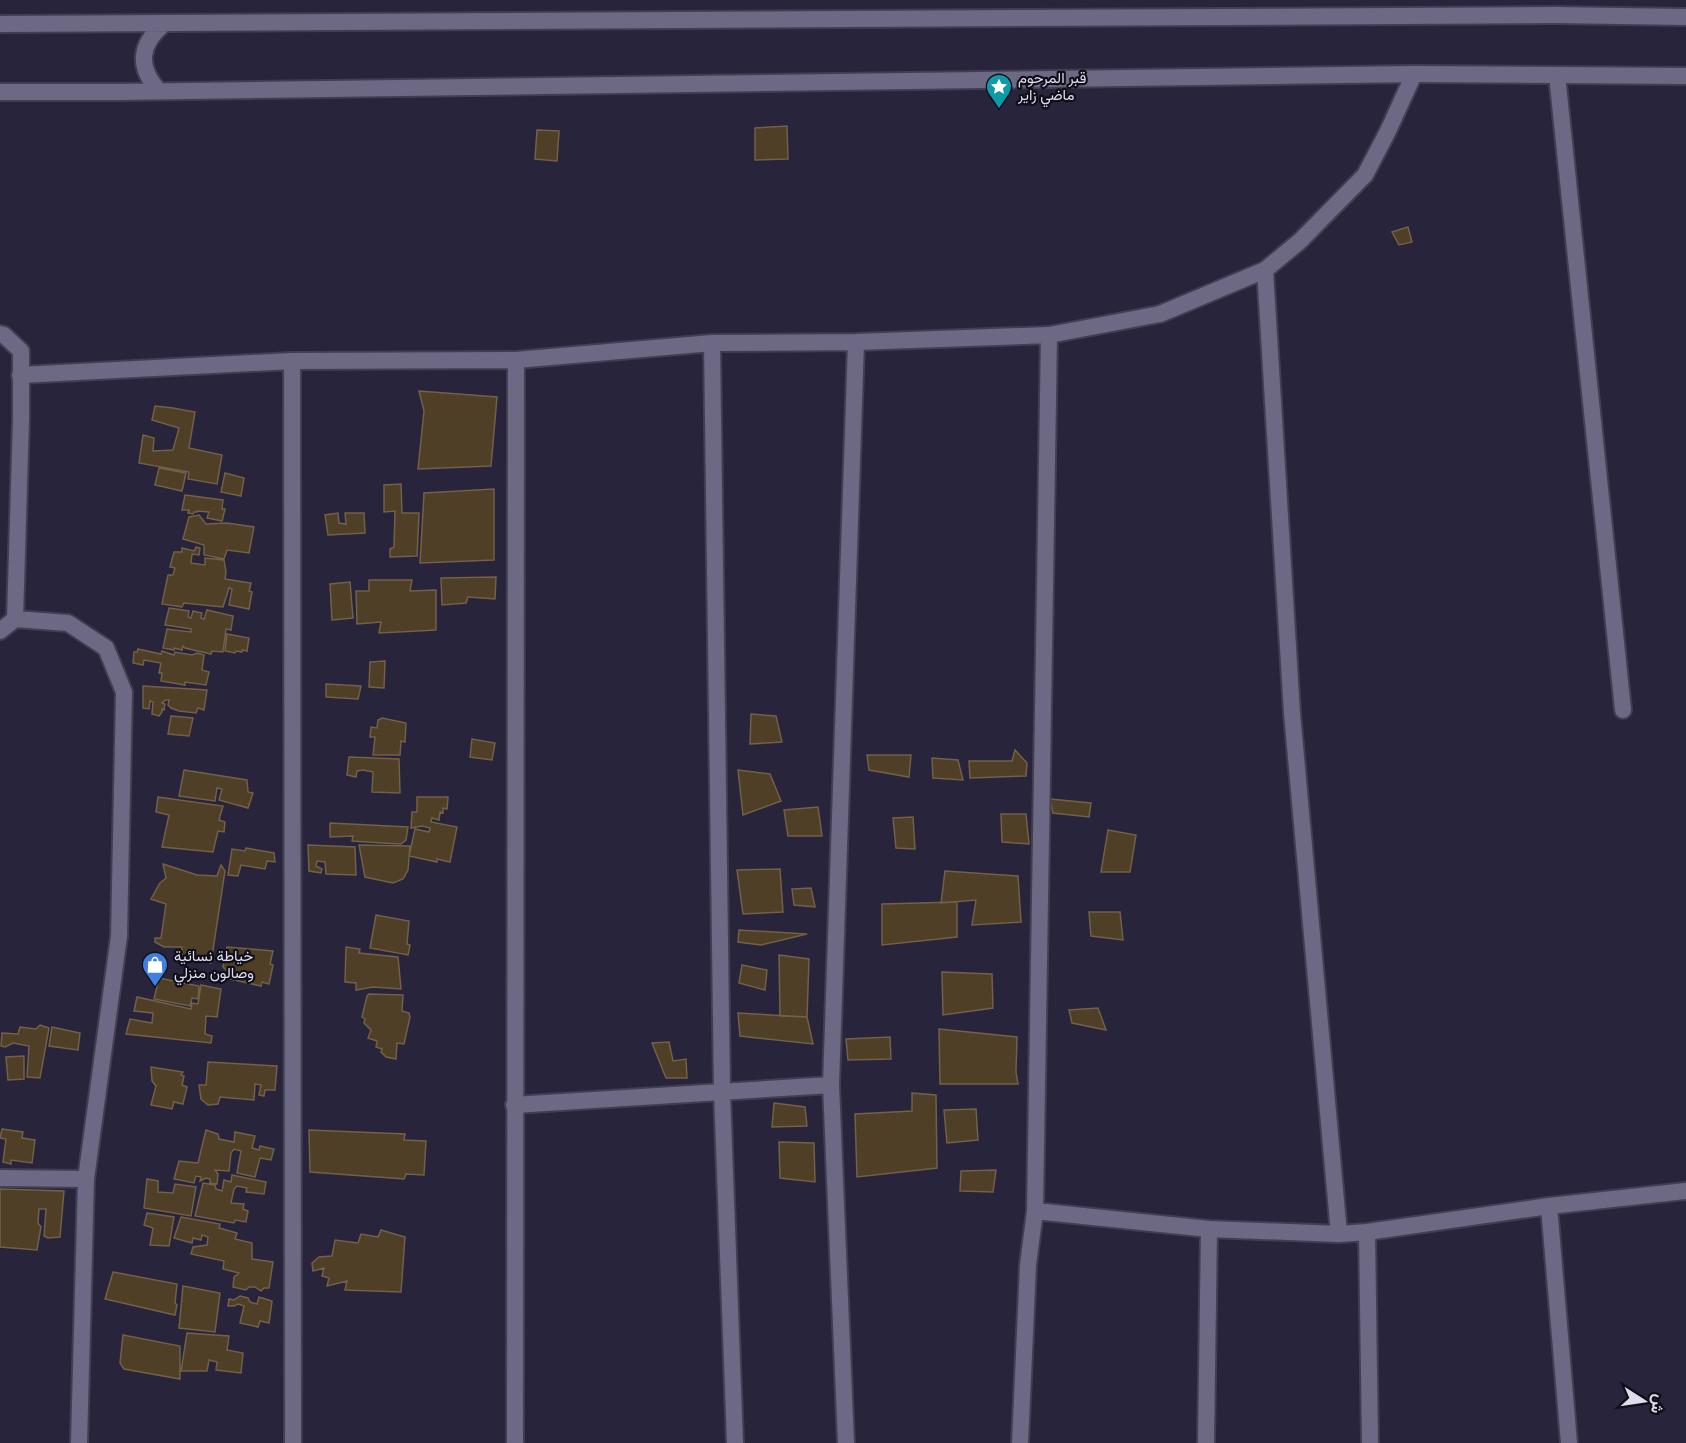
<svg xmlns="http://www.w3.org/2000/svg" width="1686" height="1443" viewBox="0 0 1686 1443" font-family="'Times New Roman',Vazirmatn,serif">
	<style>
		.building { fill: #4f3f27; stroke: #726048; stroke-width: 1.5 }
		.lines { fill: none; stroke-linecap: round; stroke-linejoin: round }
		.service-casing { stroke: #423e52; stroke-width: 20 }
		.minor-casing { stroke: #423e52; stroke-width: 20 }
		.secondary-casing { stroke: #423e52; stroke-width: 20 }
		.service { stroke: #6d6985; stroke-width: 16 }
		.minor { stroke: #6d6985; stroke-width: 16 }
		.secondary { stroke: #6d6985; stroke-width: 16 }
		.labels { text-anchor: middle; dominant-baseline: central; stroke-width: 4.5; stroke-linejoin: round; paint-order: stroke }
		.poi-label { font-size: 15px; fill: #dfdded; stroke: #100f19; text-anchor: start }
	</style>
	<rect width="100%" height="100%" fill="#27243b"/>
	<path class="building" d="M787 126 788 159 755 160V128Z
		M537 130 559 131 557 161 535 159Z
		M1408 227 1412 242 1399 245 1392 232Z
		M419 391 497 397 491 466 418 469 424 411Z
		M155 406 173 408 195 412 189 448 222 455 217 484 188 479 189 472 139 463 143 435 154 438 153 451 173 450 179 428 152 420Z
		M159 468 186 473 182 491 155 485Z
		M225 473 244 478 241 496 221 492Z
		M401 484 402 513H419L417 556 390 557V549L394 547 395 511 384 512V485Z
		M494 489V560L420 563 424 493Z
		M185 495 223 500 222 509H225L222 521 207 518 209 512 197 511V512H194L193 514 188 513 189 510H182Z
		M338 513 339 523 346 524 345 513H364L365 533 328 535 325 515Z
		M199 515 206 524 227 523 254 527 249 553 227 550 224 559 204 555V545L183 539 189 517Z
		M196 547 200 548 199 555 192 554 191 563 205 565V558L224 560 226 572 225 579 251 583 249 591 252 592 249 609 229 605 232 589 229 588 223 607 184 603 182 607 162 604 168 575H173L175 568 170 567 174 552H182V548L194 551Z
		M496 577 495 599 468 597 466 603 442 605 441 578Z
		M369 580H412L410 591 436 590V630L379 633 381 622 357 624 356 591H369Z
		M350 582 353 618 332 620 330 584Z
		M169 608 189 611 188 617 191 618 193 611 202 613 201 618 204 619 207 610 233 616 231 630 226 629 223 652 212 651 211 654 185 648 183 646 182 650 174 648V650L163 648 167 629 191 632V629L165 625Z
		M227 634 249 638 247 651 242 650V652L236 651 235 653 225 651Z
		M138 649 161 654 162 651 174 655 175 652 192 655 197 653 204 655 202 670 209 672 206 685 185 682V685L161 681 162 673H159L161 663 144 660 143 665 133 663 134 652H137Z
		M385 661 384 688 369 687 370 662Z
		M326 684 361 686 358 699 326 697Z
		M143 686 207 690 204 710 198 708 196 713 179 711 171 708 168 705 169 700H166L162 703 165 704 164 710 162 709V712L159 716 152 714 153 702 150 701 149 709 143 708Z
		M751 714 776 716 782 742 750 744Z
		M171 716 193 718 189 736 168 734Z
		M382 718 406 723 405 742 401 741 400 755H373L375 737H370L371 727 377 728 378 720Z
		M472 739 495 743 492 760 470 757Z
		M1015 750 1027 763 1026 776 970 778 969 761H1012Z
		M867 755H911L909 777 869 770Z
		M349 757 399 759 400 793 372 792 373 772 363 770 357 771 356 777 347 775Z
		M932 758 958 760 963 780 933 778Z
		M184 770 247 780 248 792 253 793 248 808 219 800 222 789 217 788 215 801 179 796Z
		M738 770 770 774 781 801 743 815Z
		M158 797 223 806 219 820 225 822 224 832 218 831 213 852 162 847 169 815 156 812Z
		M417 797H448L447 809 443 808V813L440 812 439 820 432 818 431 822 457 827 450 862 437 859V862L409 856 415 829 429 832 430 828 422 826 411 828 412 812H417Z
		M1050 799 1091 803 1089 817 1053 813Z
		M818 807 822 836H788L784 810Z
		M1001 814H1026L1029 844 1002 842Z
		M913 817 915 849 896 848 893 818Z
		M330 823 408 827 406 840 401 844 383 843 352 841 353 836 330 837Z
		M1108 830 1136 835 1130 872H1101Z
		M308 845 355 847 356 875 326 874 325 862 317 861 316 866 322 869 321 873 309 871Z
		M359 845 410 846 408 870 403 879 393 883 365 877Z
		M246 848 274 853 275 862 267 861 265 869 241 865 238 876 228 875 232 849 245 851Z
		M163 864 197 875 217 876 221 865 225 871 211 963 181 957 182 947H164L155 942V938H161L166 904 151 899 160 883 166 878Z
		M780 869 783 912 743 914 737 870Z
		M945 871 1018 876 1021 922 972 925 976 900 941 903Z
		M811 888 815 907 794 905 792 889Z
		M957 902V937L882 945V904Z
		M1089 912H1120L1123 940 1091 936Z
		M376 915 409 921 407 944 410 945 408 955 370 948Z
		M739 930 807 934 761 945 738 942Z
		M227 947 273 951 270 964 273 965 269 984 262 982 261 986 230 979 231 975 223 967Z
		M346 947 360 949 359 953 398 957 401 989 373 987 356 990V983L345 982Z
		M779 955 809 959 807 1017 780 1016Z
		M742 965 767 970 765 990 739 983Z
		M942 972 992 974 993 1008 943 1015Z
		M159 978 199 986 198 999 192 998 190 1006 154 999Z
		M201 985 221 989 217 1017 206 1016 205 1034 212 1036 211 1043 126 1034 130 1019 152 1023 153 1013 134 1011 137 997 191 1009 192 1003 198 1004Z
		M369 994 403 995 402 1011 409 1013 410 1017 404 1044 397 1043 396 1059 386 1057 381 1052 382 1049 376 1047 377 1041 368 1038 371 1030 364 1023 365 1019 362 1017 367 996Z
		M1098 1008 1106 1030 1072 1023 1069 1010Z
		M738 1013 807 1017 813 1044 740 1036Z
		M40 1025 49 1028 40 1078 27 1077 29 1046 13 1043 5 1047 1 1046 2 1033 18 1034 20 1027 36 1029Z
		M52 1027 80 1033 78 1050 49 1046Z
		M939 1029 1017 1037 1016 1072 1018 1084H940Z
		M890 1037 891 1059 848 1060 846 1039Z
		M669 1042 673 1061 686 1059 687 1078H666L652 1043Z
		M24 1056V1079L8 1080 6 1057Z
		M208 1062 277 1066 275 1090H265L264 1096 259 1095 261 1085 255 1084 254 1100 220 1097 218 1104 208 1105 201 1099 199 1085H206Z
		M151 1067 183 1072 181 1075 184 1076 182 1085 187 1087 183 1104 174 1102 172 1109 151 1105 156 1086 152 1081Z
		M912 1093 936 1095 937 1168 857 1177 855 1114 912 1111Z
		M774 1103 805 1107 807 1126 772 1127Z
		M976 1109 978 1140 947 1143 944 1110Z
		M2 1129 23 1132 22 1138 35 1140 32 1163 11 1160V1164L3 1162 6 1139 0 1138Z
		M206 1130 218 1134 219 1139 234 1142 235 1132 255 1136 252 1148 259 1150 260 1146 274 1149 271 1160 260 1158 255 1177 237 1173 241 1151 234 1149 231 1153 229 1171 215 1170 218 1174 217 1184 210 1183V1179L206 1178 200 1181 201 1177 196 1176 194 1183 174 1179 179 1161 198 1163Z
		M309 1130 405 1134 404 1140 426 1141 424 1175 406 1174 404 1179 310 1172Z
		M779 1142 814 1143 815 1182 780 1178Z
		M996 1170 993 1192 960 1191 961 1171Z
		M232 1175 266 1182 264 1194 246 1192 247 1188 237 1186 234 1189 231 1203 244 1204 243 1209 248 1211 246 1222 235 1220 234 1223 195 1216 203 1183 215 1185 216 1189 222 1191 224 1180 231 1182Z
		M147 1179 158 1181V1192L173 1193 175 1184 196 1187 191 1216 144 1208Z
		M0 1189 64 1191 60 1237 48 1238 44 1236 46 1209H39L38 1223 41 1227 37 1250 0 1247Z
		M147 1213 174 1217 169 1246 150 1245 153 1228 144 1225Z
		M181 1217 220 1224 219 1228 237 1233 235 1239 252 1243V1259L273 1262 269 1288H264L261 1291 255 1287H249L246 1290 233 1287 234 1277 239 1273 223 1269 224 1261 191 1254 193 1247 207 1245 208 1237 202 1235 201 1240 193 1238 192 1243 174 1238Z
		M381 1230 405 1237 401 1292 345 1290 347 1281 327 1286 329 1278 322 1276 324 1268 313 1271 312 1263 319 1257 332 1256 335 1240 358 1243 361 1234 378 1237Z
		M113 1272 177 1284 175 1303 177 1305 175 1315 105 1299Z
		M183 1286 220 1293 215 1332 179 1328Z
		M240 1296 248 1298 250 1302 257 1304 259 1297 272 1301 269 1323 260 1321 258 1327 240 1323 244 1306 238 1304 234 1306H228L229 1299 234 1300Z
		M187 1333 229 1336 227 1350 243 1353 241 1373 216 1370 217 1362 209 1360 207 1371H181Z
		M123 1335 180 1346V1379L124 1369 120 1363Z"/>
	<g class="lines">
		<defs>
			<path id="service" d="M1557 75 1623 710"/>
			<path id="minor" d="M1265 270 1292 713 1339 1234
				M0 334 4 335 21 351V419L15 619
				M712 343 722 1092 735 1443
				M292 361 293 1443
				M20 375 292 361 516 360 712 343 856 342 1049 335 1160 314 1265 270 1300 241 1365 175 1388 131 1414 74
				M0 631 15 619 68 623 106 648 124 692 119 936 86 1179 79 1443
				M514 1105 831 1085
				M0 1178 86 1179
				M1549 1206 1569 1443
				M1035 1211 1209 1229 1339 1234 1367 1232 1549 1206 1686 1191
				M1367 1232 1370 1443
				M515 1443 516 360
				M846 1443 831 1085 856 342
				M1020 1443 1028 1265 1035 1211 1049 335
				M1206 1443 1209 1229"/>
			<path id="secondary" d="M0 24 1554 15 1686 17
				M159 91C137 67 139 44 165 23
				M0 92H118L1414 74 1686 76"/>
		</defs>
		<use href="#service" class="service-casing"/>
		<use href="#minor" class="minor-casing"/>
		<use href="#secondary" class="secondary-casing"/>
		<use href="#service" class="service"/>
		<use href="#minor" class="minor"/>
		<use href="#secondary" class="secondary"/>
	</g>
	<defs>
		<symbol id="sight-pin" viewBox="-11 -11 22 30"><path d="M0 17L-7.5 6A9.5 9.5 0 1 1 7.5 6Z" fill="#0f9aa8" stroke="#100f19"/><path d="M0-6L1.8-2.2L6-1.7L2.9 1.2L3.7 5.4L0 3.3L-3.7 5.4L-2.9 1.2L-6-1.7L-1.8-2.2Z" fill="#fff"/></symbol>
		<symbol id="shop-pin" viewBox="-11 -11 22 30"><path d="M0 17L-7.5 6A9.5 9.5 0 1 1 7.5 6Z" fill="#3f7fe0" stroke="#100f19"/><path d="M-5-2.5h2.3a2.7 3.5 0 0 1 5.4 0H5L5.5 6h-11ZM-1.5-2.5h3a1.5 2.3 0 0 0-3 0Z" fill="#fff"/></symbol>
	</defs>
	<g fill-rule="evenodd">
		<use href="#sight-pin" x="984" y="72" width="30" height="40"/>
		<use href="#shop-pin" x="140" y="950" width="30" height="40"/>
	</g>
	<g class="labels">
		<g class="poi-label">
			<text x="1018" y="78">قبر المرحوم<tspan x="1018" dy="17">ماضي زاير</tspan></text>
			<text x="174" y="956">خياطة نسائية<tspan x="174" dy="17">وصالون منزلي</tspan></text>
		</g>
	</g>
	<g transform="translate(1644 1401) rotate(102)" stroke="#100f19" stroke-width="4.5" paint-order="stroke">
	<path d="M0-4.5L10 22L0 15L-10 22Z" fill="#dfdded"/>
	<text y="-9" font-size="16" font-weight="bold" text-anchor="middle" fill="#dfdded">ش</text>
	</g>
</svg>
